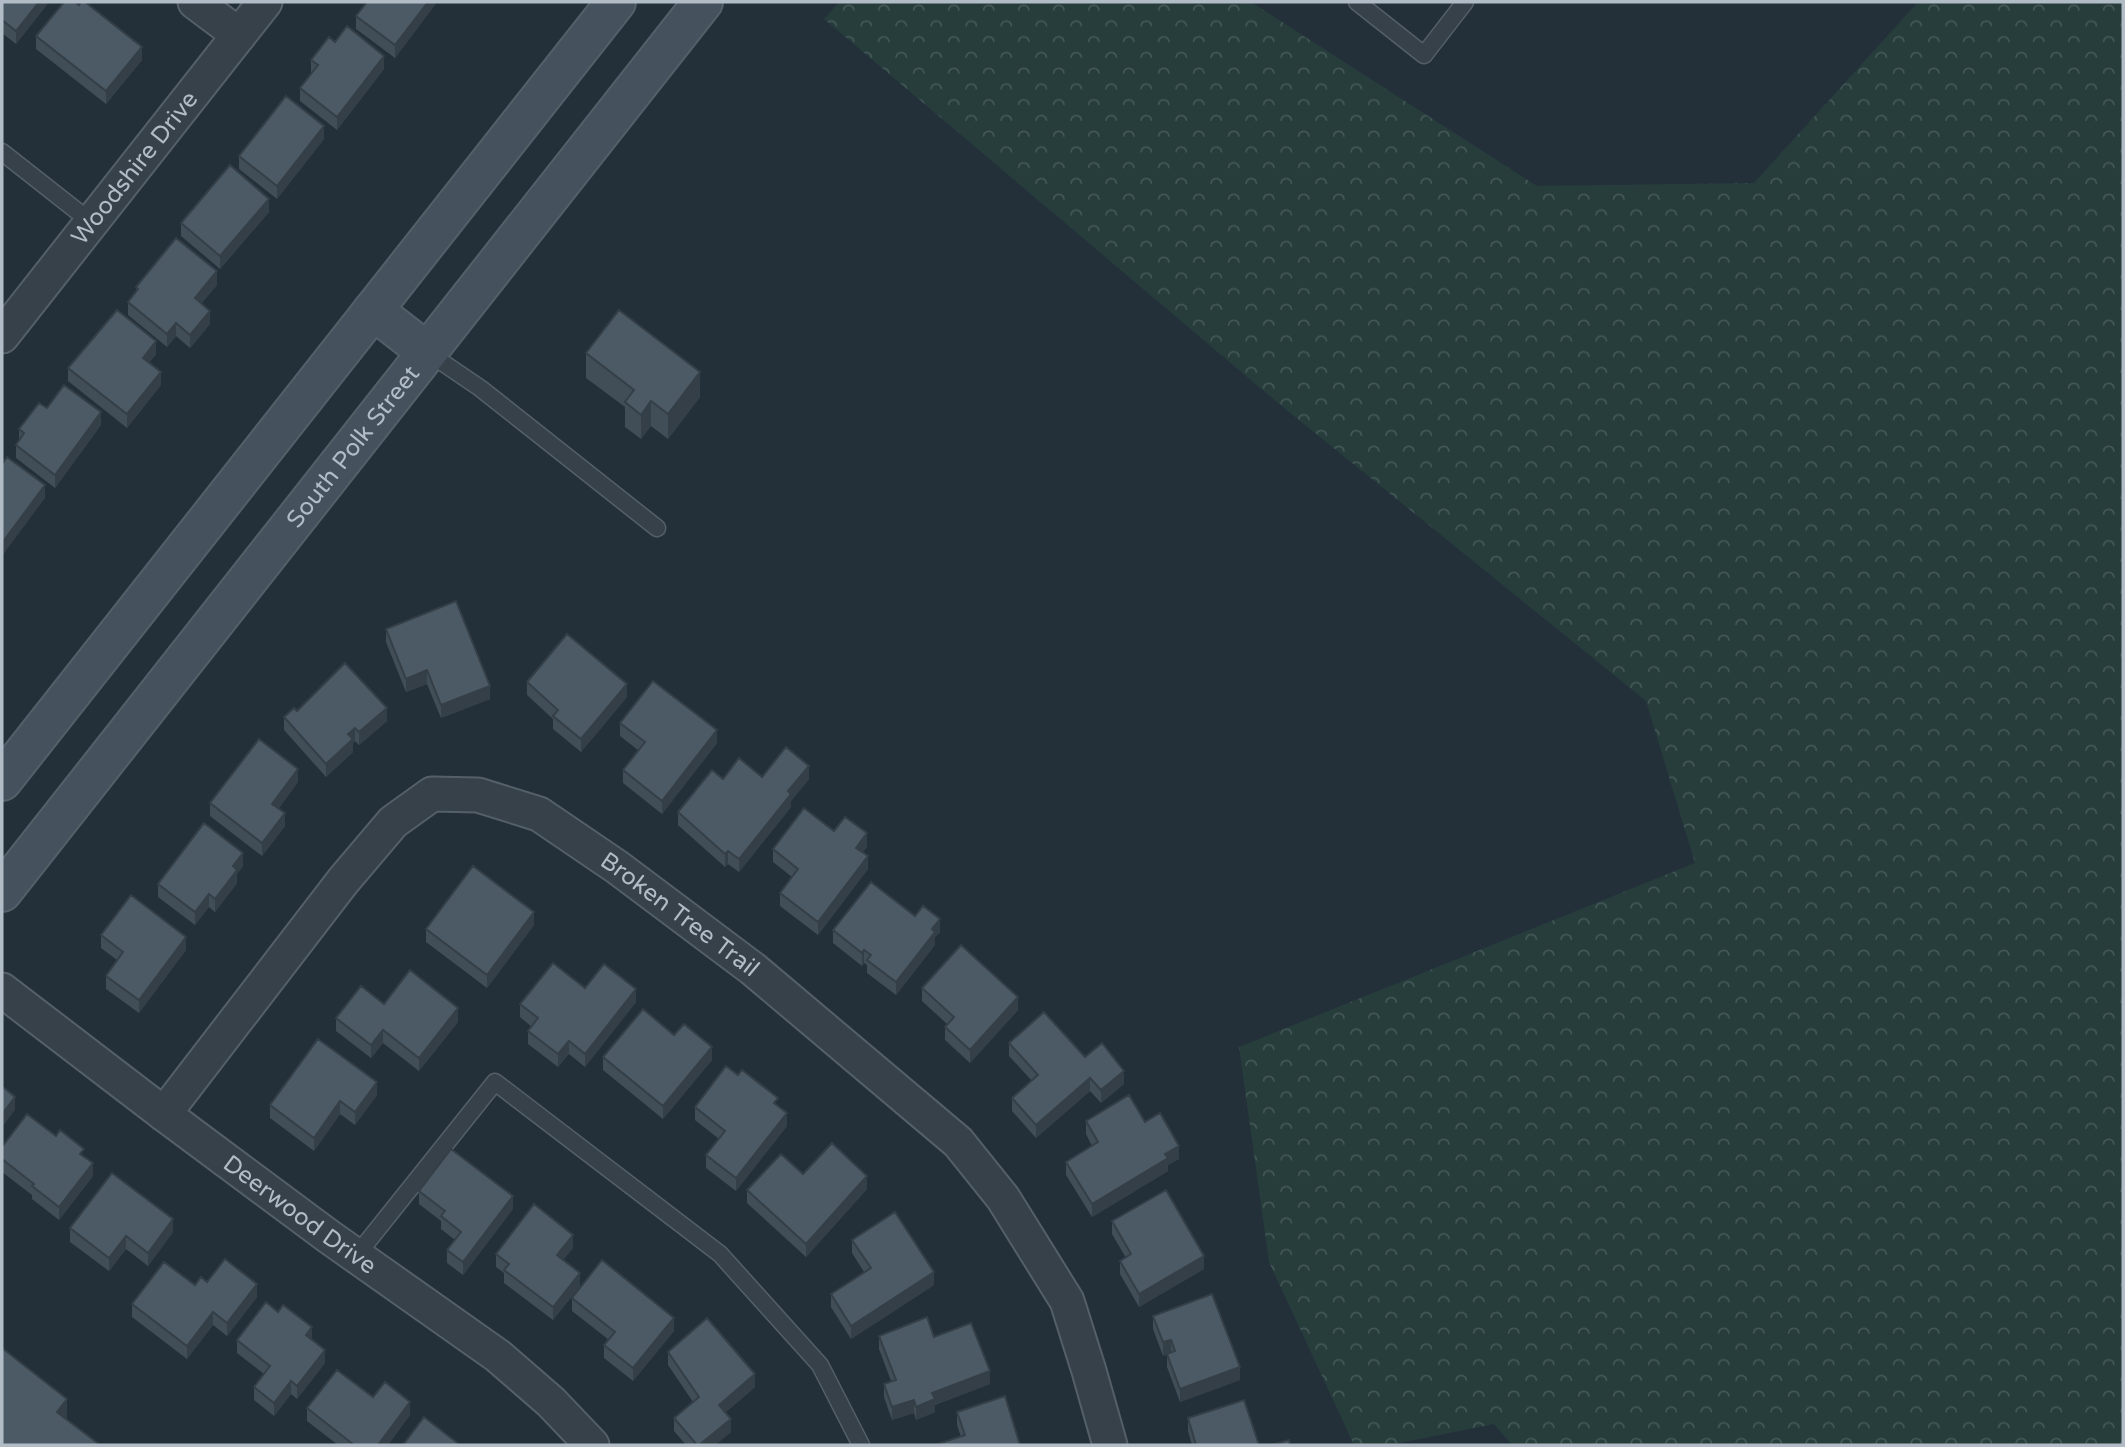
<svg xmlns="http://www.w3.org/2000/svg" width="2125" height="1447" viewBox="0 0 2125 1447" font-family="'Varela Round',sans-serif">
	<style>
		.forest { fill: url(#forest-crowns) }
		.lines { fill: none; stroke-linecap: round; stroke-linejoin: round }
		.service-casing { stroke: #555f68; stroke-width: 19 }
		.minor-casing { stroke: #555f68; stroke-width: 37 }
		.secondary-casing { stroke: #555f68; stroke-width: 42 }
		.service { stroke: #37414a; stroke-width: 16 }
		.minor { stroke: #37414a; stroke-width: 33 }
		.secondary { stroke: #45515d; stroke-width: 38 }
		.wall { fill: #414d57 }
		.shaded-wall { fill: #353f47 }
		.building { fill: #4c5a65; stroke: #353f47; stroke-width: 2 }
		.labels { text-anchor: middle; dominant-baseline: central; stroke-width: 6; stroke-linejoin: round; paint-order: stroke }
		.street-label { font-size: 24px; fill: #b2bcc6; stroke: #1c262f }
	</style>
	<defs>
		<pattern id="forest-crowns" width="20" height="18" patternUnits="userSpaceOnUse" patternTransform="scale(1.75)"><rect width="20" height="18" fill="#263d3c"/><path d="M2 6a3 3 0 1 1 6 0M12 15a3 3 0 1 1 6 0" fill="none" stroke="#435757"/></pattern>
	</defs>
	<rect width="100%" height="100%" fill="#23303a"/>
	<path class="forest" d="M839 2H1251L1537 186 1754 183 1918 2H2123V1445H1512L1494 1424 1389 1445H1354L1269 1262 1239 1047 1695 863 1646 701 1278 403 824 19Z"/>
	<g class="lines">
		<defs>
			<path id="service" d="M1357 2 1424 55 1465 2
				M2 152 91 222
				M427 352 480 388 657 528
				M356 1256 495 1082 720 1254 820 1365 861 1445"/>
			<g id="minor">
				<path d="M195 2 239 35"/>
				<path id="s1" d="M2 336 265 2"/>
				<path id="s2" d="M2 990 164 1114 328 1236 498 1356 551 1402 592 1445"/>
				<path id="s3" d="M164 1114 343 881 393 822 432 794 478 795 539 814 617 867 753 969 958 1142 1003 1198 1067 1301 1089 1371 1110 1445"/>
			</g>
			<g id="secondary">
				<path d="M373 310 427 352"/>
				<path d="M2 781 616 2"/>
				<path id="s4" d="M2 892 703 2"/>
			</g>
		</defs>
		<use href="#service" class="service-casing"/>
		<use href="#minor" class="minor-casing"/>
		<use href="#secondary" class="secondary-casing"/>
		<use href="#service" class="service"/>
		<use href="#minor" class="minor"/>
		<use href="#secondary" class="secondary"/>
	</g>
	<path class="wall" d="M2 2H49L16 44 2 33Z
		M367 2H437L395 58 356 29V16Z
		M36 36 142 60 106 104 36 49Z
		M335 42 384 69 337 130 300 101V88L311 73V60Z
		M324 139 277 199 239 169V156Z
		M269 212 220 269 181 236V223Z
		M217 285 201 304 210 324 190 348 176 336 167 347 128 315V302L136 292V287Z
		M586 353 700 397 668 439 651 426 641 439 625 427V407L586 378Z
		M156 354 149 363 161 385 127 428 68 381V368Z
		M101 425 55 488 16 458V445L19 440V429Z
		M386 629 490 699 441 718 427 684 406 692 386 642Z
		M527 682 627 697 581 752 553 729V719L527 695Z
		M297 711 387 721 359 745 355 741 353 743V752L326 777 284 730V717Z
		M620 723 717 743 662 814 623 783V770L638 750 620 736Z
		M762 777 809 779 791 801V807L739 872 728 864 725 867 678 825V812L723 779Z
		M298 782 279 808 285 826 262 856 210 816V803Z
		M834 831 867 847 863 852 868 869 818 935 780 906V893L792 877 773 862V849Z
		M243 866 237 874V883L215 912 209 907 195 925 158 897V884Z
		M915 916 940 932 935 937V945L896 995 867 973V965L864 963 862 966 833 943V930Z
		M534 925 487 988 426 942V929Z
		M101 935 186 950 139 1013 106 989V976L117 960 101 948Z
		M585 988 636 1002 585 1067 569 1054 558 1067 528 1044V1031L532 1027 520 1017V1004Z
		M922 988 1018 1010 970 1063 945 1040V1027L947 1024 922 1001Z
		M384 1004 458 1022 419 1071 383 1043 371 1058 336 1031V1018Z
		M674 1035 712 1060 663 1119 603 1070V1057Z
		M1009 1043 1085 1057 1124 1084 1101 1103 1090 1091 1036 1138 1012 1111V1098L1032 1081 1009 1056Z
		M377 1095 355 1125 340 1114 314 1151 270 1118V1105Z
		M778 1106 787 1126 736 1191 706 1168V1155L719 1139 695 1120V1107Z
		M1086 1121 1145 1122 1179 1159 1168 1165V1171L1092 1217 1066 1175V1162L1092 1146 1086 1134Z
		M56 1136 84 1157 93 1176 59 1220 32 1199V1195L2 1172V1147Z
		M803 1174 867 1189 806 1257 747 1203V1190Z
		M419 1191 513 1209 463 1275 447 1263V1250L455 1240 441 1229V1221L419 1204Z
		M1112 1221 1204 1269 1139 1307 1120 1274V1261L1126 1258 1112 1234Z
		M70 1228 173 1232 148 1266 126 1249 109 1271 70 1242Z
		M852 1240 934 1285 851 1339 831 1307V1294L864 1272 852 1253Z
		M573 1248 563 1260 580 1286 553 1320 504 1283V1273L496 1267V1254Z
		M207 1282 257 1297 227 1336 213 1325 187 1359 132 1317V1304Z
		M572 1298 674 1331 633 1381 604 1358V1345L609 1340 572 1311Z
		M1153 1316 1240 1380 1180 1402 1167 1367V1354L1163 1356 1153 1329Z
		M879 1336 934 1337 990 1384 935 1405V1412L916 1420 914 1413 892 1420 884 1397V1384L891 1381 879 1349Z
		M312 1339 325 1363 297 1399 291 1394 274 1416 254 1400V1387L264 1374 237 1353V1340Z
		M668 1352 755 1387 726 1412 731 1432 715 1445H686L674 1431V1418L693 1402 668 1365Z
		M373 1397 410 1415 388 1445H338L307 1421V1408Z
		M957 1412 1020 1445 961 1437 957 1425Z
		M1188 1418 1259 1445H1192L1188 1431Z"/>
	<path class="shaded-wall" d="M39 2H49L16 44V31Z
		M428 2H437L395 58V45Z
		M142 47V60L106 104V91Z
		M384 56V69L337 130V117Z
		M324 126V139L277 199V186Z
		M269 199V212L220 269V256Z
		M217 271V285L195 311V298Z
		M210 311V324L190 348V335Z
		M176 323V336L167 347V334Z
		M156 341V354L143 371V358Z
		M161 372V385L127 428V414Z
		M700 372V397L668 439V414Z
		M651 401V426L641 439V415Z
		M101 412V425L55 488V475Z
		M45 485V498L2 556V543Z
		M427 670V684L406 692V679Z
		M627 684V697L581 752V739Z
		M490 686V699L441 718V705Z
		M387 708V721L359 745V732Z
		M355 728V741L353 743V752L326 777V764L348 734Z
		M717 730V743L662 814V801Z
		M809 766V779L791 801V807L739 872V859L788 791Z
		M298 769V782L272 817V804Z
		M285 813V826L262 856V843Z
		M867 833V847L856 861V848Z
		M728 851V864L725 867V854Z
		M243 853V866L237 874V883L215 912V899L233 866Z
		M868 856V869L818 935V922Z
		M209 894V907L195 925V912Z
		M534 912V925L487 988V975Z
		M940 919V932L935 937V945L896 995V982Z
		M186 937V950L139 1013V1000Z
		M864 950V963L862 966V953Z
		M636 989V1002L585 1067V1054Z
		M1018 997V1010L970 1063V1050Z
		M458 1008V1022L419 1071V1058Z
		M383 1030V1043L371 1058V1045Z
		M569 1041V1054L558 1067V1054Z
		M712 1047V1060L663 1119V1106Z
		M1124 1071V1084L1101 1103V1090Z
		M1090 1078V1091L1036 1138V1125Z
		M377 1082V1095L355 1125V1112Z
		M15 1097V1110L2 1127V1114Z
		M340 1101V1114L314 1151V1138Z
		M787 1113V1126L736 1191V1178Z
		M1179 1146V1159L1168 1165V1171L1092 1217V1204Z
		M93 1163V1176L59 1220V1207Z
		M867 1176V1189L806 1257V1244Z
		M513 1196V1209L463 1275V1262Z
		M173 1219V1232L148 1266V1253Z
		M573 1235V1248L557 1268V1255Z
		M126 1236V1249L109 1271V1258Z
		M1204 1256V1269L1139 1307V1294Z
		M934 1272V1285L851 1339V1326Z
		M580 1273V1286L553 1320V1307Z
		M257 1284V1297L227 1336V1323Z
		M213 1312V1325L187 1359V1346Z
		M674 1318V1331L633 1381V1368Z
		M312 1327V1340L306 1335Z
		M1171 1340V1353L1163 1356V1342Z
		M325 1350V1363L297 1399V1386Z
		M1240 1367V1380L1180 1402V1389Z
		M990 1371V1384L935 1405V1412L916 1420V1407L932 1393Z
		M755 1374V1387L719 1418V1405Z
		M291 1381V1394L274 1416V1403Z
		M67 1399V1424L57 1412Z
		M914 1400V1413L892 1420V1407Z
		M410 1402V1415L388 1445H378Z
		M731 1419V1432L715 1445H699Z"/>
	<path class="building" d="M2 2H39L16 31 2 20Z
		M64 2H75L79 5 81 2H85L142 47 106 91 36 36Z
		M367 2H428L395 45 356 16Z
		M347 26 384 56 337 117 300 88 318 65 311 60 329 37 335 42Z
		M286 96 324 126 277 186 239 156Z
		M230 165 269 199 220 256 181 223Z
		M176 238 217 271 195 298 210 311 190 335 176 323 167 334 128 302 138 289 136 287Z
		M117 310 156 341 143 358 161 372 127 414 68 368Z
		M619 310 700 372 668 414 651 401 641 415 625 402 634 390 586 353Z
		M64 385 101 412 55 475 16 445 24 433 19 429 39 403 47 408Z
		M7 457 45 485 2 543V464Z
		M456 601 490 686 441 705 427 670 406 679 386 629Z
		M567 634 627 684 581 739 553 716 558 710 527 682Z
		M345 663 387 708 359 732 355 728 348 734 353 739 326 764 284 717 294 708 297 711Z
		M653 681 717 730 662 801 623 770 645 742 620 723Z
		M259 739 298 769 272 804 285 813 262 843 210 803Z
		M786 747 809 766 788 791 791 794 739 859 728 851 725 854 678 812 712 770 723 779 739 758 762 777Z
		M804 808 834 831 845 817 867 833 856 848 868 856 818 922 780 893 798 869 773 849Z
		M204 823 243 853 233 866 237 870 215 899 209 894 195 912 158 884Z
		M473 866 534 912 487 975 426 929Z
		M871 882 915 916 923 906 940 919 932 929 935 932 896 982 867 960 871 955 864 950 862 953 833 930Z
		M131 895 186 937 139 1000 106 976 123 952 101 935Z
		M961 945 1018 997 970 1050 945 1027 954 1017 922 988Z
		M553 963 585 988 604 964 636 989 585 1054 569 1041 558 1054 528 1031 538 1018 520 1004Z
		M410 970 458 1008 419 1058 383 1030 371 1045 336 1018 361 986 384 1004Z
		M643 1009 674 1035 684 1024 712 1047 663 1106 603 1057Z
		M1044 1012 1085 1057 1102 1043 1124 1071 1101 1090 1090 1078 1036 1125 1012 1098 1038 1075 1009 1043Z
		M318 1039 377 1082 355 1112 340 1101 314 1138 270 1105Z
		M726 1066 738 1075 742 1070 778 1098 774 1103 787 1113 736 1178 706 1155 725 1131 695 1107Z
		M2 1086 15 1097 2 1114Z
		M1129 1095 1145 1122 1160 1113 1179 1146 1165 1154 1168 1158 1092 1204 1066 1162 1098 1142 1086 1121Z
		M27 1114 56 1136 60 1130 84 1149 80 1154 93 1163 59 1207 32 1186 34 1184 2 1159V1147Z
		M832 1143 867 1176 806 1244 747 1190 781 1154 803 1174Z
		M451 1149 513 1196 463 1262 447 1250 461 1232 441 1216 445 1211 419 1191Z
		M112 1173 173 1219 148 1253 126 1236 109 1258 70 1228Z
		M1166 1190 1204 1256 1139 1294 1120 1261 1131 1254 1112 1221Z
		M534 1204 573 1235 557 1255 580 1273 553 1307 504 1270 509 1264 496 1254Z
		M895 1212 934 1272 851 1326 831 1294 871 1268 852 1240Z
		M225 1259 257 1284 227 1323 213 1312 187 1346 132 1304 164 1262 195 1285 201 1277 207 1282Z
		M602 1260 674 1318 633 1368 604 1345 615 1332 572 1298Z
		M1212 1294 1240 1367 1180 1389 1167 1354 1175 1351 1171 1340 1163 1342 1153 1316Z
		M266 1302 278 1312 283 1305 312 1327 306 1335 325 1350 297 1386 291 1381 274 1403 254 1387 270 1366 237 1340Z
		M927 1317 934 1337 971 1323 990 1371 932 1393 935 1399 916 1407 914 1400 892 1407 884 1384 896 1380 879 1336Z
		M707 1318 755 1374 719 1405 731 1419 699 1445H697L674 1418 699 1397 668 1352Z
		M2 1348 67 1399 57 1412 100 1445H2Z
		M337 1370 373 1397 385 1382 410 1402 378 1445H354L307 1408Z
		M1005 1396 1020 1445H939L938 1444 965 1435 957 1412Z
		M1244 1400 1259 1445H1196L1188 1418Z
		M424 1417 460 1445H403Z
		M1289 1440 1290 1445H1272Z"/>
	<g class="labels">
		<g class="street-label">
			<text stroke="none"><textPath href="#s1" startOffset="214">Woodshire Drive</textPath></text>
			<text stroke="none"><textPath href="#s4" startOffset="567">South Polk Street</textPath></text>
			<text stroke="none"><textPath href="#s3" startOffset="702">Broken Tree Trail</textPath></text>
			<text stroke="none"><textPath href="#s2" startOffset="373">Deerwood Drive</textPath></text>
		</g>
	</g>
	<rect width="2125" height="1447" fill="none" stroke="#b2bcc6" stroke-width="7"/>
</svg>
